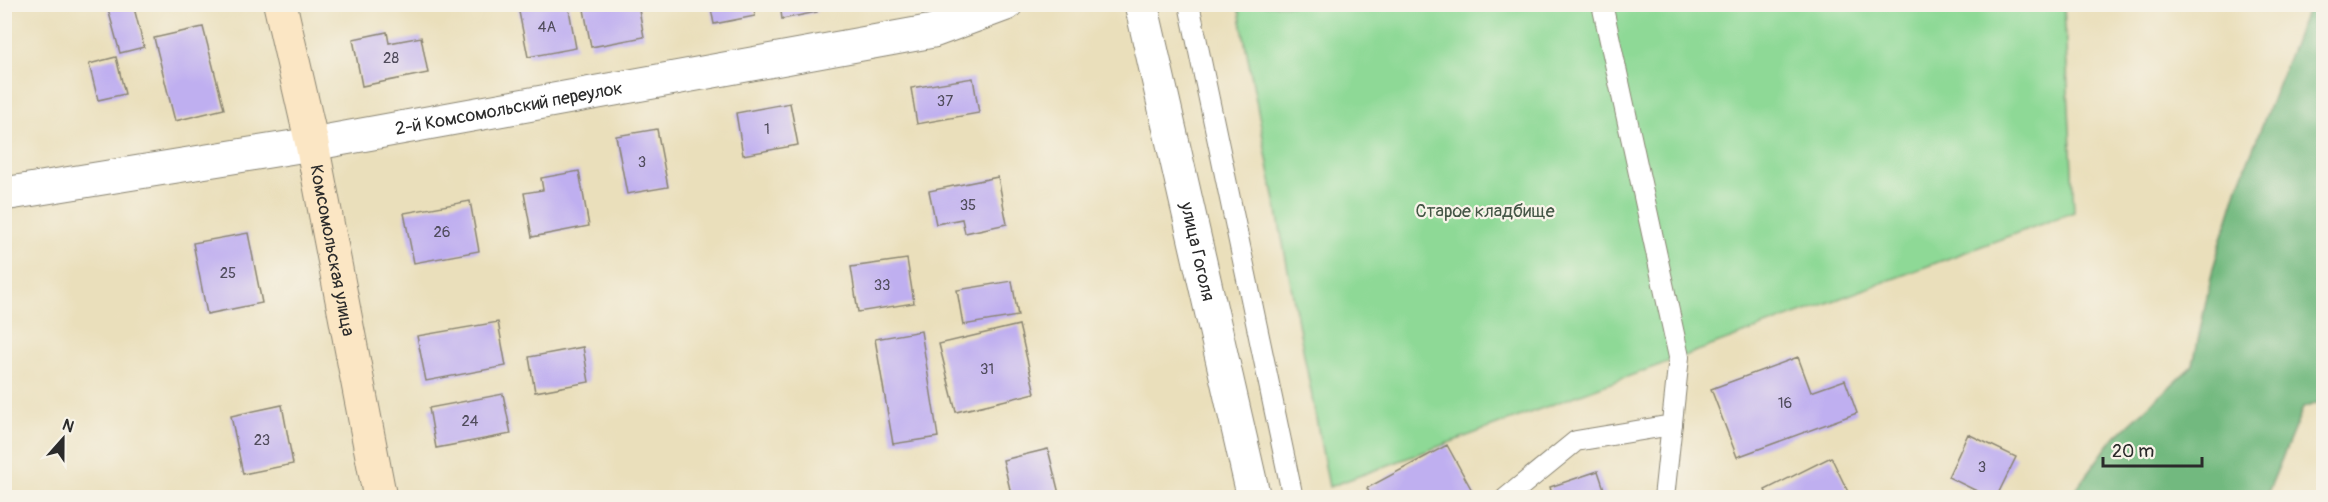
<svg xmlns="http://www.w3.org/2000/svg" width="2328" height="502" viewBox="0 0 2328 502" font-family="Pangolin,sans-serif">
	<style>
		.green { fill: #8ed996; stroke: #5c8260; stroke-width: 1.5 }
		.forest { fill: #72b97f; stroke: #4e7255; stroke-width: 1.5 }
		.building { fill: #bfaff0 }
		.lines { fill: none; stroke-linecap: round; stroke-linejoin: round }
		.lane-casing { stroke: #8a8573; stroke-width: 22 }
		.street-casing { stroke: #8a8573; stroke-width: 35 }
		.secondary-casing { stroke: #8a8573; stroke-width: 35 }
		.lane { stroke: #fff; stroke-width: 20 }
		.street { stroke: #fff; stroke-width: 33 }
		.secondary { stroke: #fbe6c4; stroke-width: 33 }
		.labels { text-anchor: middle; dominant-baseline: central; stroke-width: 4.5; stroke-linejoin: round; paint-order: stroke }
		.number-label { font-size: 15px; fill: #504c5c }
		.street-label { font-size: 18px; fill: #2b2b2b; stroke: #f7f3e8 }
		.park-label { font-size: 18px; fill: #445646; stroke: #f7f3e8 }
	</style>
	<rect width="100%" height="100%" fill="#f7f3e8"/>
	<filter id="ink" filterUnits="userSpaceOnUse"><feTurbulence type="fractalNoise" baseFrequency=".0167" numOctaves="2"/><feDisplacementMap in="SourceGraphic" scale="12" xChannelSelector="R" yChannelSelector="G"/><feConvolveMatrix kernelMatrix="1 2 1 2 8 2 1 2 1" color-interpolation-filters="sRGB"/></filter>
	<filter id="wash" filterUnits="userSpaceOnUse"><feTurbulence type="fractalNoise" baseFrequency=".008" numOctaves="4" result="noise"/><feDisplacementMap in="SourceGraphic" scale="24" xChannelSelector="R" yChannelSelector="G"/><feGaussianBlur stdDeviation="1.35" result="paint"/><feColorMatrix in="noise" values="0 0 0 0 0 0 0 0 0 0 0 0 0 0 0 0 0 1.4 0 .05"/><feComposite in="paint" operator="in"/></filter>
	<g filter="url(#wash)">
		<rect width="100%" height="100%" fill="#eadfbb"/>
		<path class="green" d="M1238 5H2064L2074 212 1329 487Z"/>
		<path class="forest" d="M2309 5H2324L2323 401 2303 408 2269 490 2268 497H2070L2112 440 2193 365 2213 268 2238 187Z"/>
		<g id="blocks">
			<path class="building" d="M126 4H133L144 47 120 53 108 9Z
				M530 4H568L576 48 528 57 518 7Z
				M583 4H638L644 37 591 47Z
				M710 4H753L755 16 714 24Z
				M780 4H815L817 12 782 19Z
				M203 27 224 109 175 121 154 38Z
				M387 32 389 43 421 37 428 73 362 86 353 39Z
				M116 57 125 94 98 100 89 64Z
				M973 78 979 113 917 124 911 88Z
				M790 103 798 145 743 155 736 113Z
				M657 129 668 187 627 194 616 136Z
				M579 171 589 226 532 237 524 193 543 190 541 178Z
				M998 177 1007 224 965 233 962 219 936 224 929 191Z
				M470 201 479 251 414 263 404 213Z
				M248 233 262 303 207 314 193 243Z
				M907 259 914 303 858 312 851 267Z
				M1012 281 1018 316 963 325 957 290Z
				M498 322 506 366 426 381 417 336Z
				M1019 325 1035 393 956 412 939 344Z
				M921 331 938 437 893 444 875 339Z
				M583 347 589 382 535 392 529 357Z
				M1798 357 1811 392 1845 380 1857 413 1737 457 1711 389Z
				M503 394 511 434 436 448 429 408Z
				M282 405 293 464 243 474 231 416Z
				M1968 434 2016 457 1996 498H1991L1948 477Z
				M1447 445 1475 496 1471 498H1372L1367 488Z
				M1048 449 1060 498H1012L1003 460Z
				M1831 457 1851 498H1769L1765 490Z
				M1598 471 1607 498H1553L1550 487Z"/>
		</g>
	</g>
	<g filter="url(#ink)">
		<use href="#blocks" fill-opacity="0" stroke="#8a8573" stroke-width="1.5"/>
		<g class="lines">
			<defs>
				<path id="lane" d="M1189 4 1293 498
					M1602 4 1679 357 1664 498
					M1506 498 1576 441 1672 425"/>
				<g id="street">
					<path id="s1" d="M1141 4 1254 498"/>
					<path id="s2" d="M4 194 312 144 933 31 1006 4"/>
				</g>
				<g id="secondary">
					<path id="s3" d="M280 4 312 144 380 498"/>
				</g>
			</defs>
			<use href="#lane" class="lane-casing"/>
			<use href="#street" class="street-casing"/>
			<use href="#secondary" class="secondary-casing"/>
			<use href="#lane" class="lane"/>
			<use href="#street" class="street"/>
			<use href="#secondary" class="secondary"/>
		</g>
	</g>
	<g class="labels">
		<g class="number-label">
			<text x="547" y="27">4А</text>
			<text x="391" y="58">28</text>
			<text x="945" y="101">37</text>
			<text x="767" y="129">1</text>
			<text x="642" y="162">3</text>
			<text x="968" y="205">35</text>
			<text x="442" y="232">26</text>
			<text x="228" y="273">25</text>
			<text x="882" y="285">33</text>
			<text x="987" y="369">31</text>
			<text x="1785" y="403">16</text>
			<text x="470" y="421">24</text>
			<text x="262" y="440">23</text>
			<text x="1982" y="467">3</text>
		</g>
		<g class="street-label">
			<text stroke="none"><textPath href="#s2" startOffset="512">2-й Комсомольский переулок</textPath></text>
			<text stroke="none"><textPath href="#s3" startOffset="252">Комсомольская улица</textPath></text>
			<text stroke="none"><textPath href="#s1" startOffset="254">улица Гоголя</textPath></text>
		</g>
		<g class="park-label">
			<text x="1485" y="211">Старое кладбище</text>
		</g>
	</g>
	<rect width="2328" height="502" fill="none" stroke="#f7f3e8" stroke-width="24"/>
	<g transform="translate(63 439) rotate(21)" stroke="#f7f3e8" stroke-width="4.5" paint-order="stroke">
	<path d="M0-4.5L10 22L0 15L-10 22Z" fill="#2b2b2b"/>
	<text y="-9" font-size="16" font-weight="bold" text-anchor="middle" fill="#2b2b2b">N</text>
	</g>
	<path d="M2103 457v9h99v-9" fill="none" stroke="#2b2b2b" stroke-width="3"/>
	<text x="2112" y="457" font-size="18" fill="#2b2b2b" stroke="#f7f3e8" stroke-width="4.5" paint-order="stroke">20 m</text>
</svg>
